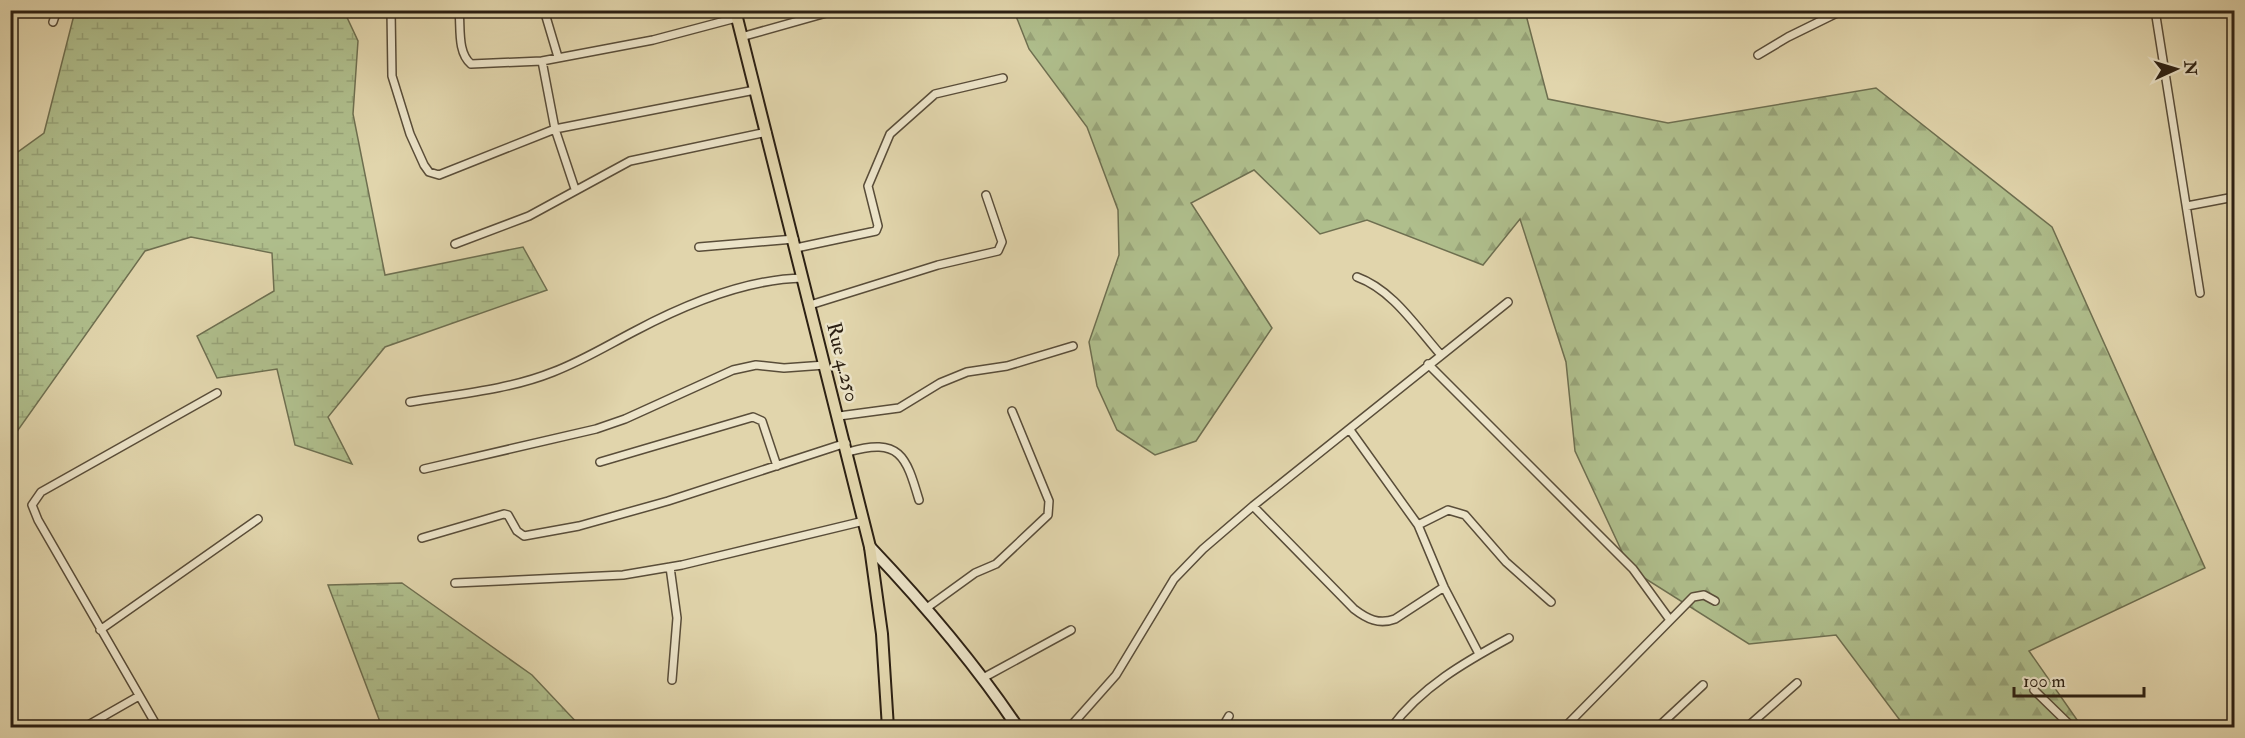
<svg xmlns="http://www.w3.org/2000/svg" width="2245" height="738" viewBox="0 0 2245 738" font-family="'IM FELL Double Pica',serif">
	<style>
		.forest { fill: url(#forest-firs); stroke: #6e6f50; stroke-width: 1.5 }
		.wetland { fill: url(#wetland-marsh); stroke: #6e6f50; stroke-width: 1.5 }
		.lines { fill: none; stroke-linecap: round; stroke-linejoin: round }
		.street-casing { stroke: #594d39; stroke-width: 10 }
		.secondary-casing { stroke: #2c2013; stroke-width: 14 }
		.primary-casing { stroke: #2c2013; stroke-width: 14 }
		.street { stroke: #ece4c9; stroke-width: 7 }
		.secondary { stroke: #ece4c9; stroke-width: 10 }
		.primary { stroke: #e1d5ac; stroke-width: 10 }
		.labels { text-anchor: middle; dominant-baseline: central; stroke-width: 5; stroke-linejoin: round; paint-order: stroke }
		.street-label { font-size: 20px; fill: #2c2013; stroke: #ece4c9 }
	</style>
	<defs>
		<pattern id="forest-firs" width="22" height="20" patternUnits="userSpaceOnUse" patternTransform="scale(1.5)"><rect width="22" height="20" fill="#afbe8c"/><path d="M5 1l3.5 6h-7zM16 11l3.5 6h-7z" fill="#97a378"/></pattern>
		<pattern id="wetland-marsh" width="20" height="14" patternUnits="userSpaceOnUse" patternTransform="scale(1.5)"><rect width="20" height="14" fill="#afbe8c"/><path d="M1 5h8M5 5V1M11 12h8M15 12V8" fill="none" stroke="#97a378"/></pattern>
	</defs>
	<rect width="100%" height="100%" fill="#e1d5ac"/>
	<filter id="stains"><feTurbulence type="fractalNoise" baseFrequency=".00333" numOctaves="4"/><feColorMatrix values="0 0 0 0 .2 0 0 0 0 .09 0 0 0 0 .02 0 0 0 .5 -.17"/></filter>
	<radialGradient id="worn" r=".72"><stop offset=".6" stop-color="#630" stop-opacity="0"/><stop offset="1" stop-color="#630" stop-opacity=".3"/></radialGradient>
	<path class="forest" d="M1014 11H1525L1548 99 1668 123 1876 88 2052 227 2205 568 2029 651 2082 727H1905L1836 635 1749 644 1630 569 1575 451 1566 362 1520 219 1483 265 1367 220 1320 234 1254 170 1191 203 1272 328 1196 441 1155 455 1117 430 1097 386 1089 342 1119 255 1118 210 1087 127 1029 49Z"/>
	<path class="wetland" d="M75 11H344L358 41 353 114 385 275 523 247 547 290 385 347 328 417 352 464 295 445 277 369 217 378 197 336 274 291 272 253 191 237 145 251 11 440V157L44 133Z
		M402 583 532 675 581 727H382L328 585Z"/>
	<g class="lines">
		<defs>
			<path id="street" d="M391 10 392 76 410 134 424 165 429 172 439 175 555 129 755 90
				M459 10C461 28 457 52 471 64L542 61 653 40 736 18
				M544 10 558 57
				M2155 10 2200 293
				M53 22 57 10
				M741 37 837 10
				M1758 55 1788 37 1843 10
				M542 61 555 129 575 189
				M2187 206 2234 197
				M455 244 529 216 630 161 767 132
				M699 247 794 239
				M796 248 876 231 878 226 868 186 890 134 935 94 1003 78
				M1357 277C1393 290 1416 327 1441 355
				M810 305 938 265 998 251 1002 242 986 195
				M1428 364 1633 569 1670 620
				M410 402C458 394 508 390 553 372 582 361 608 345 635 331 686 304 746 279 803 278
				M839 416 899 408 940 383 967 372 1007 366 1073 346
				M1350 430 1418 525 1444 587 1479 654
				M848 452C900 437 906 456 919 500
				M600 462 753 417 762 421 777 466
				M424 469 596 429 625 419 733 370 756 365 784 368 825 365
				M1253 506 1354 609C1367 619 1379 625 1395 619L1444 587
				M1418 525 1448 510 1465 515 1506 562 1551 602
				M422 538 504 514 508 515 517 531 524 536 579 526 668 501 846 443
				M670 567 677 618 672 680
				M455 583 623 575 682 565 864 521
				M928 607 975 573 996 564 1048 515 1049 501 1012 411
				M100 630 258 519
				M983 678 1071 630
				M2034 690 2073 728
				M83 728 139 696
				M158 728 38 520 32 505 41 492 217 393
				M1069 728 1116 675 1174 579 1203 549 1253 506 1508 302
				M1222 728 1229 716
				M1391 728C1421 687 1465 662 1509 638
				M1564 728 1693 597 1704 595 1715 601
				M1657 728 1703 685
				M1746 728 1797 683"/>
			<path id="secondary" d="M870 547C924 604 974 662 1018 728"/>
			<path id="primary" d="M735 10 870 547 882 634 888 728"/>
		</defs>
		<use href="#street" class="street-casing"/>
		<use href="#secondary" class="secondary-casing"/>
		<use href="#primary" class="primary-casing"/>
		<use href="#street" class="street"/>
		<use href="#secondary" class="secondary"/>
		<use href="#primary" class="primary"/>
	</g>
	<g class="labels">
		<g class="street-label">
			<text transform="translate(843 362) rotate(76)">Rue 4.250</text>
		</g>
	</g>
	<rect width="2245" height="738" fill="none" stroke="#e1d5ac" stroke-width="36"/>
	<rect x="12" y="12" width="2221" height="714" fill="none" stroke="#2c2013" stroke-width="3"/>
	<rect x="18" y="18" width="2209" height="702" fill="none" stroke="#2c2013" stroke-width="1.5"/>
	<g transform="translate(2176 69) rotate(86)" stroke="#ece4c9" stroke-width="4.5" paint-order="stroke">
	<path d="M0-4.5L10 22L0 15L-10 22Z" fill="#2c2013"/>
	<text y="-9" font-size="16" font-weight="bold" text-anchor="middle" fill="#2c2013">N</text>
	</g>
	<path d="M2014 687v9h130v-9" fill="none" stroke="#2c2013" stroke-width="3"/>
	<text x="2023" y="687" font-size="18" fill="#2c2013" stroke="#ece4c9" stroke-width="4.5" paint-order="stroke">100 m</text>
	<rect width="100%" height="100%" filter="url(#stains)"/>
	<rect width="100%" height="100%" fill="url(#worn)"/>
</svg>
